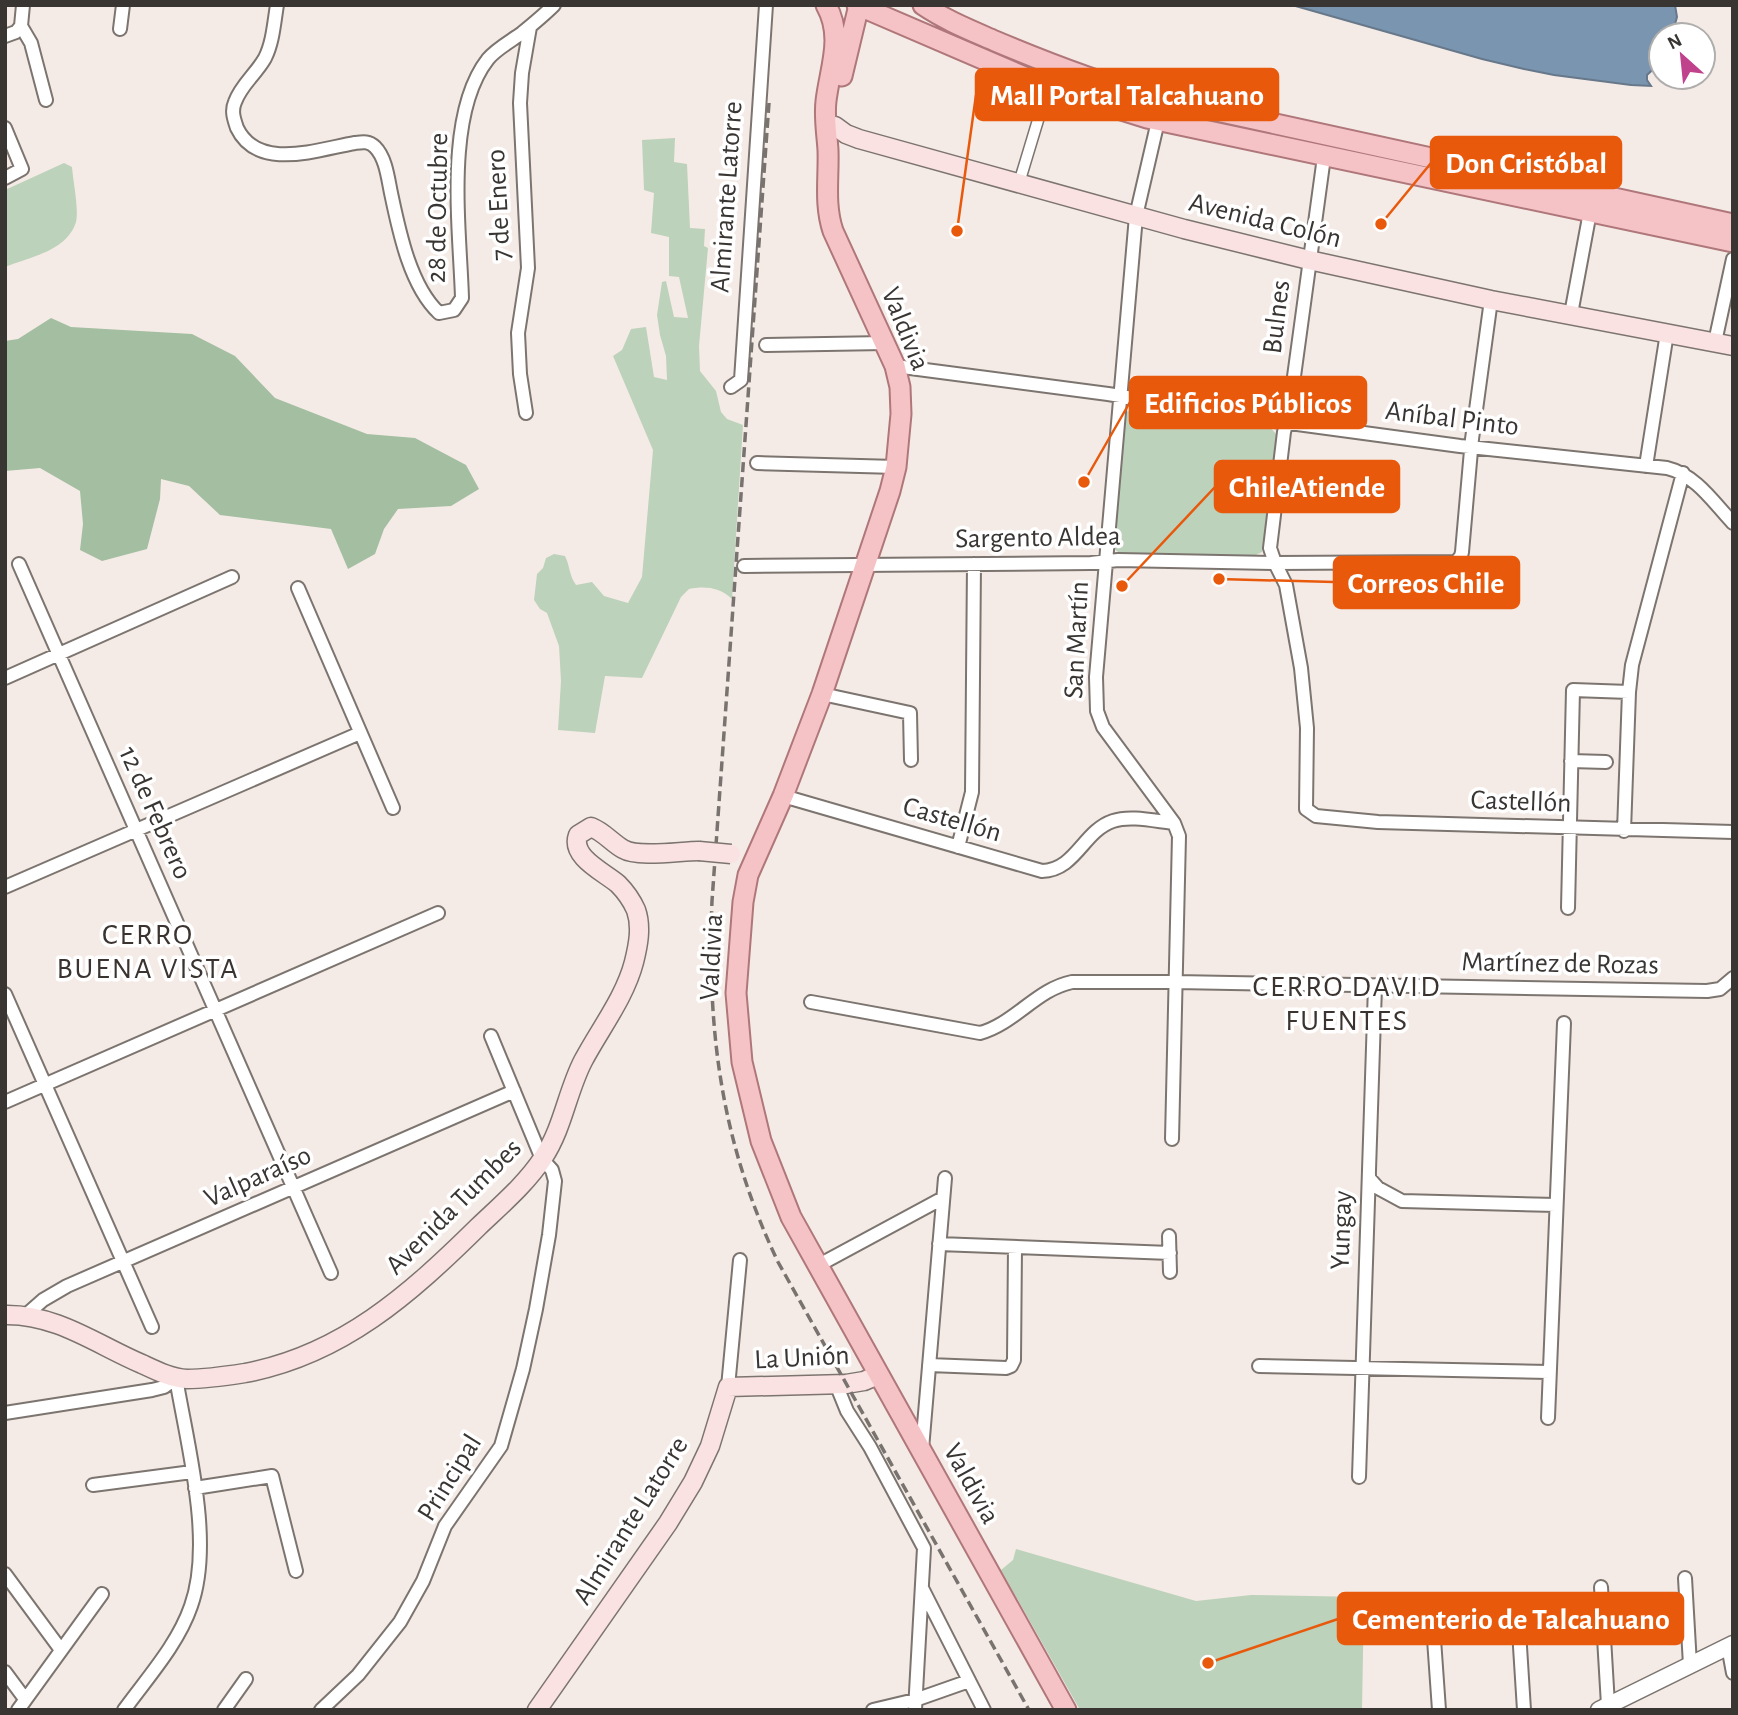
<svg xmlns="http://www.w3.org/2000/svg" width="1738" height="1715" viewBox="0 0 1738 1715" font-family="'Alegreya Sans',sans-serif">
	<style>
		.green { fill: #bdd2bb }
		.forest { fill: #a3bea1 }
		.water { fill: #7a95b0; stroke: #66788a; stroke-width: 2 }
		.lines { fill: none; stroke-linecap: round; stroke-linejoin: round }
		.pedestrian-casing { stroke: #7c746f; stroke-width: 13 }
		.minor-casing { stroke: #7c746f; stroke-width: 16 }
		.tertiary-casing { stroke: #7c746f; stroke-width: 19 }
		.secondary-casing { stroke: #7c746f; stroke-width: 21 }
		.primary-casing { stroke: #af777a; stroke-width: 23 }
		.pedestrian { stroke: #fff; stroke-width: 10 }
		.minor { stroke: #fff; stroke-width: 12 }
		.tertiary { stroke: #fff; stroke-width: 16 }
		.secondary { stroke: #fae1e2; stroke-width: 18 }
		.primary { stroke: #f5c3c6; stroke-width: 19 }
		.rail { stroke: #78736f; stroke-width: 3.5; stroke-dasharray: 10 5; stroke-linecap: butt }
		.secondary-bridge-casing { stroke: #7c746f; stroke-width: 21; stroke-linecap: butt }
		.secondary-bridge { stroke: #fae1e2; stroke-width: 18 }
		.labels { text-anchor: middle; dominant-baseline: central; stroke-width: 7; stroke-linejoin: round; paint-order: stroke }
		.street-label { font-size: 28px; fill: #383533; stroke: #fff }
		.neighbourhood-label { font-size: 30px; letter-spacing: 2px; fill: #3a332f; stroke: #fff }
		.leader { fill: none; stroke: #e8590c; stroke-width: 2.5 }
		.callout-dot { fill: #e8590c; stroke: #fff; stroke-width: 2.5 }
		.callout { fill: #e8590c; stroke: #e8590c; stroke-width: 2.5 }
		.callout-label { font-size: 30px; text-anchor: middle; font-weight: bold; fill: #fff }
	</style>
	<rect width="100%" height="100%" fill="#f5ebe6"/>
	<path class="green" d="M675 138 674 162 687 164 690 228 705 229 704 246 708 248 699 346 700 371 716 391 721 412 727 419 743 425 732 599C719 587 705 586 689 589L681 597 642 678 605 676 595 733 558 730 561 681 559 646 547 613 540 609 534 600 537 574 543 568 546 558 554 554 565 556C570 566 569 575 576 585L592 582 604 596 628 603 642 577 653 450 613 356 622 350 631 329 646 327 654 377 667 380 666 356 660 335 657 315 662 282 666 281 674 317 688 318 679 277 669 276V237L651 233 654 193 644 190 642 140Z
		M64 163 72 167C73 181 79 209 76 222 67 251 30 257 5 267V190Z
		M1136 408 1270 427 1276 434V439L1262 552 1252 557 1122 555 1113 548 1123 417 1126 412Z
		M1016 1549 1196 1601 1251 1595 1364 1597 1362 1710H1080L1001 1570 1013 1560Z"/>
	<path class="forest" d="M51 318 71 327 192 334 235 356 275 398 367 434 415 438 466 465 479 489 451 506 398 509 384 529 375 554 348 569 331 529 220 515 189 486 161 479 160 499 147 549 102 561 80 550 83 524 80 491 40 468 5 471V341L18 339Z"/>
	<path class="water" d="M1292 5H1675L1677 17 1672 35H1661V62L1647 75V80L1651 86 1631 85 1554 75 1524 69 1482 59Z"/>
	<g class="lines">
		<defs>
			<path id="pedestrian" d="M1019 183 1048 87"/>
			<path id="minor" d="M23 5 21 26 31 43 46 100
				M277 5C274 23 273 42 265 58 256 74 241 85 235 102 231 111 234 119 237 128 258 172 319 149 355 143 363 142 369 141 375 147 386 158 388 179 391 193 399 231 410 286 439 313L454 310 462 298C460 230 444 115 488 59 496 49 511 41 522 33 533 24 544 15 554 5
				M120 29 123 5
				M5 36 16 32 21 26
				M1158 121 1136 216 1096 677 1097 711 1103 727 1174 823 1179 836 1172 1139
				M5 128 22 169 5 178
				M1324 157 1289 413 1284 432 1270 548 1275 563 1286 585 1301 668 1307 728 1306 809 1316 816 1378 822 1733 832
				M1571 314 1590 212
				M1715 342 1733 259
				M766 345 885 343
				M895 366 1108 394 1275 421 1460 446 1667 468C1696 475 1714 503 1733 523
				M731 387 741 380 766 5
				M526 413 520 374 518 333 528 268 520 103 522 73 530 27
				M757 463 896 467
				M1646 466 1667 333
				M19 564 331 1273
				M744 566 1091 563 1118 560 1275 563 1456 562 1461 556 1462 552 1472 439 1491 300
				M298 588 393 808
				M5 678 232 577
				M822 694 910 713 911 760
				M1571 761 1606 762
				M783 796 1042 871C1076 870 1083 831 1113 821 1130 815 1155 821 1174 823
				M1624 831 1629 692 1632 665 1683 473
				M958 847 972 792 974 564
				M5 887 360 733
				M1568 908 1573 690 1629 692
				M5 994 152 1327
				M811 1002 980 1033C1014 1024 1037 989 1072 982H1176L1707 991 1720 989 1733 978
				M5 1102 438 913
				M1369 1174V1178L1378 1188 1402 1201 1556 1205
				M1169 1236 1170 1272
				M939 1244 1170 1253
				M817 1266 943 1198
				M26 1315 43 1300 67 1286 514 1091
				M929 1365 1006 1368 1011 1366 1014 1360 1015 1247
				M1259 1366 1549 1372
				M836 1384 847 1411 870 1447 924 1548 915 1710
				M728 1387 740 1260
				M5 1413 152 1390 164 1387 176 1378C187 1444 214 1542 191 1606 178 1644 148 1677 124 1710
				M1548 1418 1564 1023
				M922 1449 945 1178
				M1359 1477 1375 986
				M93 1485 192 1472
				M195 1488 272 1476 296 1571
				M5 1574 61 1650
				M1685 1578 1690 1665
				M1601 1587 1608 1705
				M922 1588 984 1710
				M1518 1615 1524 1710
				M1433 1625 1439 1710
				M1728 1646 1733 1673
				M5 1672 25 1699
				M18 1710 102 1594
				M224 1710 246 1679
				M321 1710 358 1675 400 1622 423 1581 445 1526 501 1446 523 1369 536 1309 549 1235 555 1181 552 1170 542 1159 491 1036
				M873 1710 915 1700 969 1681"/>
			<path id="tertiary" d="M1599 1710 1733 1644"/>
			<path id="secondary" d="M835 126 846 134 859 139 1184 229 1309 260 1491 300 1733 346
				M5 1315C57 1314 97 1345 142 1364 157 1371 171 1378 187 1379 207 1379 226 1376 245 1373 342 1355 410 1294 478 1227 500 1206 526 1184 543 1158 563 1128 567 1092 583 1061 600 1029 625 997 634 962 638 946 642 927 636 910 632 901 625 891 618 884 604 872 570 857 578 835L591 827C604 832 611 842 623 849 638 858 680 851 699 851
				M537 1710 668 1523 693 1482 710 1446 728 1387 846 1384 864 1381 878 1375"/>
			<path id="primary" d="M826 5C844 37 830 67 826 101 824 117 827 134 828 150 829 178 824 204 833 231L895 366 900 387 901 414 896 467 890 491 822 694 783 796 748 875 743 902 736 993 742 1062 761 1141 791 1217 1066 1710
				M857 5 1048 87 1147 118 1733 242
				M923 5C945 20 970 30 995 41 1045 62 1096 82 1148 96L1733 224
				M842 76 859 5"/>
		</defs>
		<use href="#pedestrian" class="pedestrian-casing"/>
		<use href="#minor" class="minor-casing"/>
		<use href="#tertiary" class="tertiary-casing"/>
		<use href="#secondary" class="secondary-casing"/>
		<use href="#primary" class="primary-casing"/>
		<use href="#pedestrian" class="pedestrian"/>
		<use href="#minor" class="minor"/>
		<use href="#tertiary" class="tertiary"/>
		<use href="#secondary" class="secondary"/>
		<use href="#primary" class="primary"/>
		<path class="rail" d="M769 103 712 901C707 1032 721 1142 778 1262L1029 1710"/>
		<defs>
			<path id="secondary-bridge" d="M699 851 731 854"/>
		</defs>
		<use href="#secondary-bridge" class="secondary-bridge-casing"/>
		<use href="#secondary-bridge" class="secondary-bridge"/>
	</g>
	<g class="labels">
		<g class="street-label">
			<text transform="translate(727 197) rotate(-86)">Almirante Latorre</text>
			<text transform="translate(499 205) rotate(-93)">7 de Enero</text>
			<text transform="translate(438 208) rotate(-89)">28 de Octubre</text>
			<text transform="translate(1265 221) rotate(14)">Avenida Colón</text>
			<text transform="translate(1277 317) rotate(-83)">Bulnes</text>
			<text transform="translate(905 329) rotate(68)">Valdivia</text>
			<text transform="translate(1452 419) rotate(7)">Aníbal Pinto</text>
			<text transform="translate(1038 538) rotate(-1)">Sargento Aldea</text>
			<text transform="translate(1077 640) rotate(-87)">San Martín</text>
			<text transform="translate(1521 802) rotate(2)">Castellón</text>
			<text transform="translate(155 813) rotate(66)">12 de Febrero</text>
			<text transform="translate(952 820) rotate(16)">Castellón</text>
			<text transform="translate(712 957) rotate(-87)">Valdivia</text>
			<text transform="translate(1560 964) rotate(1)">Martínez de Rozas</text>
			<text transform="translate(258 1177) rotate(-24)">Valparaíso</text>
			<text transform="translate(454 1207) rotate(-45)">Avenida Tumbes</text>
			<text transform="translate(1342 1230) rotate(-88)">Yungay</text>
			<text transform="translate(802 1358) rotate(-3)">La Unión</text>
			<text transform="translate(450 1478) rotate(-58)">Principal</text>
			<text transform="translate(971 1484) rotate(61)">Valdivia</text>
			<text transform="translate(631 1521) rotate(-58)">Almirante Latorre</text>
		</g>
		<g class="neighbourhood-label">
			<text x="148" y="935">CERRO<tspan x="148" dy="34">BUENA VISTA</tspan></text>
			<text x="1347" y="987">CERRO DAVID<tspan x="1347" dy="34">FUENTES</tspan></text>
		</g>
	</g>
	<path class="leader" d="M957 231L976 95M1381 224L1431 163M1084 482L1130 402M1122 586L1215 487M1219 579L1334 582M1208 1663L1338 1619"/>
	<g class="callout-dot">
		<circle cx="957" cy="231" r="7"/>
		<circle cx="1381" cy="224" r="7"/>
		<circle cx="1084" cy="482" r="7"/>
		<circle cx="1122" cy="586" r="7"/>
		<circle cx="1219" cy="579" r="7"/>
		<circle cx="1208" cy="1663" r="7"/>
	</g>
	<g class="callout">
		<rect x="976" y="69" width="302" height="51" rx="7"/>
		<rect x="1431" y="137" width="190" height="51" rx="7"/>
		<rect x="1130" y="377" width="236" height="51" rx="7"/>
		<rect x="1215" y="461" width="184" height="51" rx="7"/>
		<rect x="1334" y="557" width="185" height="51" rx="7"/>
		<rect x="1338" y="1593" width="345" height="51" rx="7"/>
	</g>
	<g class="callout-label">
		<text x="1127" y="105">Mall Portal Talcahuano</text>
		<text x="1526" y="173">Don Cristóbal</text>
		<text x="1248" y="413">Edificios Públicos</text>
		<text x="1307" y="497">ChileAtiende</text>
		<text x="1426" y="593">Correos Chile</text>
		<text x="1511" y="1629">Cementerio de Talcahuano</text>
	</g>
	<rect width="1738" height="1715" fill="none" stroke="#383533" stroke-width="14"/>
	<g transform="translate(1682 56) rotate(333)"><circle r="33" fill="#ffffff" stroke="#afaead" stroke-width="2"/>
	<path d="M0-5L12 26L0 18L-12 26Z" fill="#c0418c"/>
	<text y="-10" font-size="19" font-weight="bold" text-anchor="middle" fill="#383533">N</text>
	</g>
</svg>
